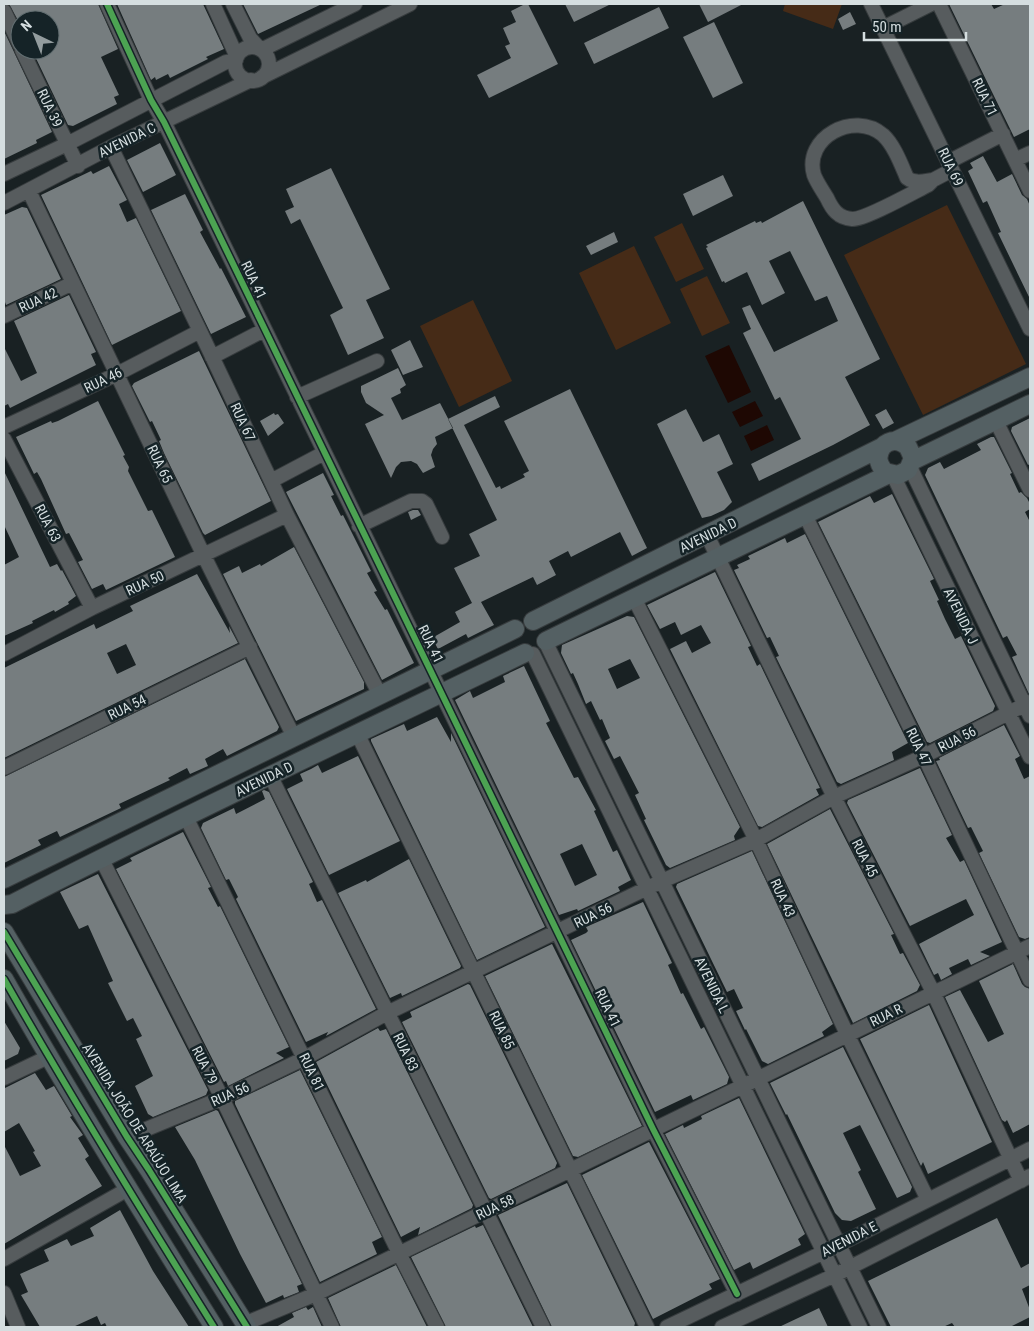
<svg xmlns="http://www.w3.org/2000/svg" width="1034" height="1331" viewBox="0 0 1034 1331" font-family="'Roboto Condensed',sans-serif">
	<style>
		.green { fill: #462b17 }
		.water { fill: #1e0803 }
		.building { fill: #767d7f; fill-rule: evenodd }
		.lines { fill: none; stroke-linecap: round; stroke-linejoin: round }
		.minor-casing { stroke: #373c3e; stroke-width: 16 }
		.major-casing { stroke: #373c3e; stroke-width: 20 }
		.minor { stroke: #575c5e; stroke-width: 14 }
		.major { stroke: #546063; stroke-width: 18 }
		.cycleway-casing { stroke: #152327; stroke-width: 9 }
		.cycleway { stroke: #4ca352; stroke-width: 6 }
		.labels { text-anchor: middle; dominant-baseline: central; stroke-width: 5; stroke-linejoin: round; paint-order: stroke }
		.street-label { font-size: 14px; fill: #d5dee0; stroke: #152327 }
	</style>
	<rect width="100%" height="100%" fill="#192123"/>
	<path class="green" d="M785 4H842L833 29 783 11Z
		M947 205 1026 364 923 415 844 255Z
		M682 223 704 269 676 282 654 237Z
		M634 246 671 323 616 350 579 273Z
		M707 276 730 323 702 336 680 289Z
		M473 300 512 381 459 407 420 326Z"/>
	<path class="water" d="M729 345 751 392 728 403 705 356Z
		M755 401 763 416 740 427 732 412Z
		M767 425 774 440 751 451 744 436Z"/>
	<path class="building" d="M9 4H98L118 49 101 57 119 95 114 97 117 104 73 126 68 125 32 50H50V20H20V24Z
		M117 4H203L224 49 206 57 208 59 170 78 168 74 156 80 155 77 151 80Z
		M243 4H322L258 34Z
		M525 4H528L558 64 489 98 477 75 511 58 505 46 510 44 503 28 516 22 511 11Z
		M565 4H611L574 22Z
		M699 4H743L708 22Z
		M949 4H991L994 9 1005 4H1030V129L1014 137Z
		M659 7 669 28 594 64 584 43Z
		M850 12 856 24 843 30 838 19Z
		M714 22 743 83 713 98 683 37Z
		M4 31 52 132 36 140 37 143 4 159Z
		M160 143 176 175 143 192 127 160Z
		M983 156 997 182 1012 174 1022 195 1027 199 1030 206V299L998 233 1001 232 987 201 983 203 968 171 973 168 970 163Z
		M109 166 127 200 119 204 127 222 136 218 181 311 112 345 41 195 91 171 93 174Z
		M331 168 390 289 366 300 384 338 348 355 330 315 343 308 300 219 291 224 285 211 294 207 286 189Z
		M723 175 733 196 693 216 683 194Z
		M185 194 203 230 200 232 220 269 221 268 246 317 211 334 151 210Z
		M803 201 880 359 845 377 870 425 833 445 759 481 751 464 801 439 780 397 775 400 743 333 751 329 742 308 750 305 774 352 838 321 827 296 815 301 790 251 769 261 785 293 762 305 747 272 725 283 724 281 722 282 706 248 708 247 706 245 755 221 756 223 761 221 762 223Z
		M22 207 27 208 61 279 6 305 4 299V215Z
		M614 232 618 242 591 255 586 246Z
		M69 295 96 352 91 354 96 365 10 408 8 404 4 406V347L21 381 37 373 14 321Z
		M410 340 423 367 403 375 391 350Z
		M199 351 271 501 205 535 203 533 164 453 159 441 161 440 152 421 150 422 132 386 134 383Z
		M398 368 406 385 400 389 401 393 391 398 402 420 440 403 453 428 435 437 437 444 433 449 431 455 435 467 423 473 417 464 411 461 401 462 396 467 391 478 365 424 384 415 366 403 361 392V386Z
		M570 389 647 548 632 556 620 532 571 557 568 551 549 561 556 575 537 585 533 577 481 602 494 625 468 638 466 634 438 649 432 638 460 622 455 612 472 603 454 568 480 556 469 534 497 520 448 419 495 396 500 407 464 425 496 488 500 486 501 489 525 477 523 474 529 471 504 421Z
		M98 401 125 455 123 456 129 467 128 471 148 511 152 510 175 557 106 590 103 584 92 589 78 562 83 560 69 533 66 534 41 479 37 472 34 474 16 437 51 421 52 423 58 421Z
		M686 409 703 442 719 434 733 464 717 472 732 502 724 510 711 516 702 518 657 424Z
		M886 409 894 423 883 429 875 415Z
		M274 413 275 415 278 414 284 423 268 436 260 421Z
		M1030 418V464L1028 465 1011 431 1012 427Z
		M991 437H994L1012 473 1010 474 1019 493 1021 492 1027 498 1030 504V509L1025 512 1030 522V693L1029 694 1012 657 1017 655 1007 636 1003 638 925 475 928 468 940 462 944 469 981 450 977 444Z
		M4 471 50 567 57 564 61 571 62 570 76 596 68 602 69 604 55 612 54 610 32 621 33 623 4 636V565L19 557 4 525Z
		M323 473 334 495 331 496 341 516 343 515 371 571 367 573 377 591 374 592 385 610 387 609 414 663 382 680 286 492Z
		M892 494 934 579 930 581 939 600 937 601 945 619 955 639 961 636 995 706 993 711 930 743 927 742 818 522 870 496 874 503Z
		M413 510H418L421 515 411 520 408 512Z
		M805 534 908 743 892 752 894 760 841 784 837 782 776 657 779 656 770 637 767 638 734 570 739 568 737 565 750 559 748 556 785 538 787 543Z
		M294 547 364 682V689L296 721 223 574 239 566 242 573 260 564 261 566Z
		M715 572 751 646 748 647 757 666 760 664 820 788 816 789 819 795 762 827 758 826 670 649 686 641 692 653 711 643 701 625 681 635 675 622 660 629 647 605Z
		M197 574 230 633 229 626 238 643 4 758V668L94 624 96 629 133 611 130 606ZM126 644 136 665 117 674 107 653Z
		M627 616 634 617 740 827 734 836 735 840 670 868 666 865 644 820 646 819 635 795 639 793 620 756 614 759 605 741 610 738 602 719 600 720 591 701 586 704 578 684 573 673 571 674 561 653 562 645ZM630 659 640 678 617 689 608 669Z
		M245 659 279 727 277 731 227 756 223 749 205 759 208 766 190 774 187 768 168 778 170 780 119 804 121 808 60 837 57 831 38 840 41 845 4 863V777Z
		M524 666 550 721 546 723 574 778 578 777 596 810 594 811 613 852 617 850 631 880 618 887 620 891 578 911 577 909 559 915 455 700 470 691 473 698 505 682 503 676ZM582 844 597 875 575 886 560 854Z
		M437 717 451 742V733L545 927 477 960 371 741V739L404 724 407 731Z
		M1004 725 1020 756 1015 759 1024 779 1030 776V937L1025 939 1019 937 979 853 983 851 971 827 968 828 936 761 940 760 939 758Z
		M358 756 400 841 329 875 287 789 303 781 300 774 311 769 318 765 322 773Z
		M920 768 952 835 946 838 960 862 964 860 1002 942 980 952 990 956 971 965 968 959 949 968 952 974 941 980 938 973 934 975 919 944 974 915 966 899 910 926 847 803 848 800Z
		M264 790 269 792 313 882 309 884 317 902 322 900 376 1009 326 1036 328 1032 306 1042 236 899 238 897 229 879 226 880 201 828 203 823 234 808 236 814 265 799 262 791Z
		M830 809 894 934 891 935 900 954 903 953 920 985 917 991 853 1023 767 844Z
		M183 832 211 887 208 888 218 907 220 906 289 1047 276 1053 284 1058 228 1086 226 1081 224 1082 116 869 132 861 130 858Z
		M752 851 833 1024 822 1032 824 1036 768 1064 762 1061 746 1029 745 1030 736 1011 743 1008 734 989 727 992 676 887 677 884Z
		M409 859 461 966 460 968 402 996 401 993 390 998 338 893 366 880 367 882Z
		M98 874 208 1090 206 1095 153 1117 148 1114 135 1086 153 1076 136 1039 142 1036 133 1018 127 1021 108 983 113 981 88 925 79 929 60 892Z
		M643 902 672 963 668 965 681 994 683 993 701 1029 704 1027 729 1077 727 1084 693 1100 691 1095 655 1112 571 940 586 933 588 931 586 927Z
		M552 944 642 1126 578 1157 573 1156 485 976Z
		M1013 964 1022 984 1025 987 1030 989V1124L1013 1133 1007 1120 1005 1122 1002 1120 945 997 960 990 988 1042 1004 1034 979 981Z
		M468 984 470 985 557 1163 555 1168 491 1199 489 1198 402 1022 412 1017 410 1012Z
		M929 1005 992 1142 928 1174 923 1162 921 1166 860 1039Z
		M4 1021 20 1048 18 1054 4 1061Z
		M378 1028 380 1031 386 1029 473 1205 472 1208 418 1235 420 1227 401 1237 316 1062Z
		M843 1047 912 1187 910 1192 897 1198 860 1125 843 1133 861 1170 858 1172 876 1209 851 1221 842 1220 835 1213 787 1114 786 1115 770 1083Z
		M300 1070 382 1237 372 1242 377 1254 320 1282 235 1104V1101Z
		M35 1073 46 1090 54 1086 72 1116 70 1117 83 1135 78 1138 89 1156 85 1159 102 1186 4 1244V1145L20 1176 41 1166 33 1152 35 1151 19 1123 4 1132V1092L5 1088Z
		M739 1098 805 1234 798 1239 801 1245 753 1269 750 1262 734 1270 665 1134 683 1125 684 1128 702 1119 701 1116Z
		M216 1110 218 1111 302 1284 297 1286 299 1292 284 1298 283 1295 266 1303 240 1254 195 1160 175 1127Z
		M649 1142 720 1279 709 1284 712 1289 653 1319 582 1175Z
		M567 1183 635 1323 634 1327H552L498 1215Z
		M120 1210 153 1271 189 1327H107L105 1323 101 1325 97 1316 73 1327H40L21 1295 28 1292 20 1274 49 1261 44 1250 67 1239 71 1246 94 1236 90 1228Z
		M997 1218 1021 1268 1030 1263V1285L1022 1289 1030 1310V1317L1010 1327H955L952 1323 943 1327H891L868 1281Z
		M483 1225 533 1327H446L411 1257 475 1226 476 1228Z
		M396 1265 427 1327H341L328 1298Z
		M306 1307 308 1310 313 1307 322 1327H276L294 1317 292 1313Z
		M819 1308 828 1327H779L815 1310Z"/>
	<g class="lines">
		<defs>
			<path id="minor" d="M107 4 151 100 164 122 204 204 653 1129 737 1294
				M213 4 237 57
				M233 4 250 38 259 48
				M871 4 1030 329
				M939 4 1030 191
				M4 11 20 45
				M883 28 931 4
				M235 64a17 17 0 1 1 34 0a17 17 0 1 1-34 0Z
				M22 50 78 166
				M261 50 355 4
				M262 77 410 4
				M111 147 200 331 287 515 380 695
				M1015 160 1030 153
				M948 162 1003 134
				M4 174 67 144 226 62 236 60
				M933 180C924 181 915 184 907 178 901 164 894 145 883 135 854 110 803 138 814 175 817 183 823 191 827 198 832 209 838 218 852 219 864 220 914 192 928 185L933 180 952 170
				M29 191 204 556 294 737
				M4 203 111 147 251 80
				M4 316 73 283
				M212 357 264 330
				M297 397 377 361
				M996 421 1030 490
				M4 427 117 374 200 331
				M4 439 92 608
				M910 467 1030 716
				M893 475 1030 757
				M271 481 324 453
				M805 515 924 756 1030 980
				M359 526 411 501H422L426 504 442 537
				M707 535 834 797 933 992 1021 1181
				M634 598 756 840 847 1034 928 1200
				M546 643 879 1327
				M4 654 92 608 287 515
				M533 654 860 1327
				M357 733 647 1327
				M4 768 250 647
				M270 775 543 1327
				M186 817 399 1253 437 1327
				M101 858 222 1098 332 1327
				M4 1078 48 1057
				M127 1137 222 1098 305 1058 387 1013 662 881 756 840 834 797 924 756 1030 702
				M4 1259 128 1189
				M4 1293 18 1327
				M244 1324 316 1294 1030 946
				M667 1327 824 1252 1030 1149
				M722 1327 835 1275 1030 1176"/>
			<path id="major" d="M895 441 1030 377
				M912 461 1030 404
				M533 621 882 447C890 439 899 439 908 447L913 458 908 470 898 475 885 472C878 464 876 457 882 447
				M546 641 889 474
				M4 879 515 629
				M4 905 12 904C181 817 353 736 525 653
				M4 932 127 1137 149 1170 247 1327
				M4 979C71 1097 142 1212 214 1327"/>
		</defs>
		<use href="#minor" class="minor-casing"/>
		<use href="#major" class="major-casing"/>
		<use href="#minor" class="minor"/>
		<use href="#major" class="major"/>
		<defs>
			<path id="cycleway" d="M107 4 151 100 164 122 204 204 653 1129 737 1294
				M4 932 127 1137 149 1170 247 1327
				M4 979C71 1097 142 1212 214 1327"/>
		</defs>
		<use href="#cycleway" class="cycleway-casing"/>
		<use href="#cycleway" class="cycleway"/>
	</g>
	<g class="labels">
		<g class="street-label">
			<text transform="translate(985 97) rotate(64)">RUA 71</text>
			<text transform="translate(50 108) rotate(64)">RUA 39</text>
			<text transform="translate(127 140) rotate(-26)">AVENIDA C</text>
			<text transform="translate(951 167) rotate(64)">RUA 69</text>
			<text transform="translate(254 280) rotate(64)">RUA 41</text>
			<text transform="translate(38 300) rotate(-25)">RUA 42</text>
			<text transform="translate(103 380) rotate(-26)">RUA 46</text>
			<text transform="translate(243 422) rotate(65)">RUA 67</text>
			<text transform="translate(160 464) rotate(64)">RUA 65</text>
			<text transform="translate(48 523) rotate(62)">RUA 63</text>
			<text transform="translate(708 535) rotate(-26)">AVENIDA D</text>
			<text transform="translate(145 583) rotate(-25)">RUA 50</text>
			<text transform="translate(961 616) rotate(64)">AVENIDA J</text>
			<text transform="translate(431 644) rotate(64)">RUA 41</text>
			<text transform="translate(127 707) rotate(-26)">RUA 54</text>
			<text transform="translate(957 739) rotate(-27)">RUA 56</text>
			<text transform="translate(919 747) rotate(64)">RUA 47</text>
			<text transform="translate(264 779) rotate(-26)">AVENIDA D</text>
			<text transform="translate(865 858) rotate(63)">RUA 45</text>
			<text transform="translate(783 898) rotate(65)">RUA 43</text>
			<text transform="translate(593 915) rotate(-26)">RUA 56</text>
			<text transform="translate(712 985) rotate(64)">AVENIDA L</text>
			<text transform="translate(608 1008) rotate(64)">RUA 41</text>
			<text transform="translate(886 1015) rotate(-26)">RUA R</text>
			<text transform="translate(502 1030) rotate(64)">RUA 85</text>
			<text transform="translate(406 1052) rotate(64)">RUA 83</text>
			<text transform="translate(205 1065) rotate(63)">RUA 79</text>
			<text transform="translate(312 1072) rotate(64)">RUA 81</text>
			<text transform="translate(230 1094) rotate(-24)">RUA 56</text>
			<text transform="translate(135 1123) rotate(58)">AVENIDA JOÃO DE ARAÚJO LIMA</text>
			<text transform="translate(495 1207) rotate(-26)">RUA 58</text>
			<text transform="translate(849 1239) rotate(-27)">AVENIDA E</text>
		</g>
	</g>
	<rect width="1034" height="1331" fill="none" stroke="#d5dee0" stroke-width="10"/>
	<g transform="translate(35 35) rotate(317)"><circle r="24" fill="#152327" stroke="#626e71"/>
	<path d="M0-4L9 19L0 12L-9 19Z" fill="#939c9e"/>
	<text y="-8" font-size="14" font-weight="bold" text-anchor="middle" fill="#d5dee0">N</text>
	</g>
	<path d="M864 32v8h102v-8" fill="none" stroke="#d5dee0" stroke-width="2.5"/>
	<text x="872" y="32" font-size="15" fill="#d5dee0" stroke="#152327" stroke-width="4" paint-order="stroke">50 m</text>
</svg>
